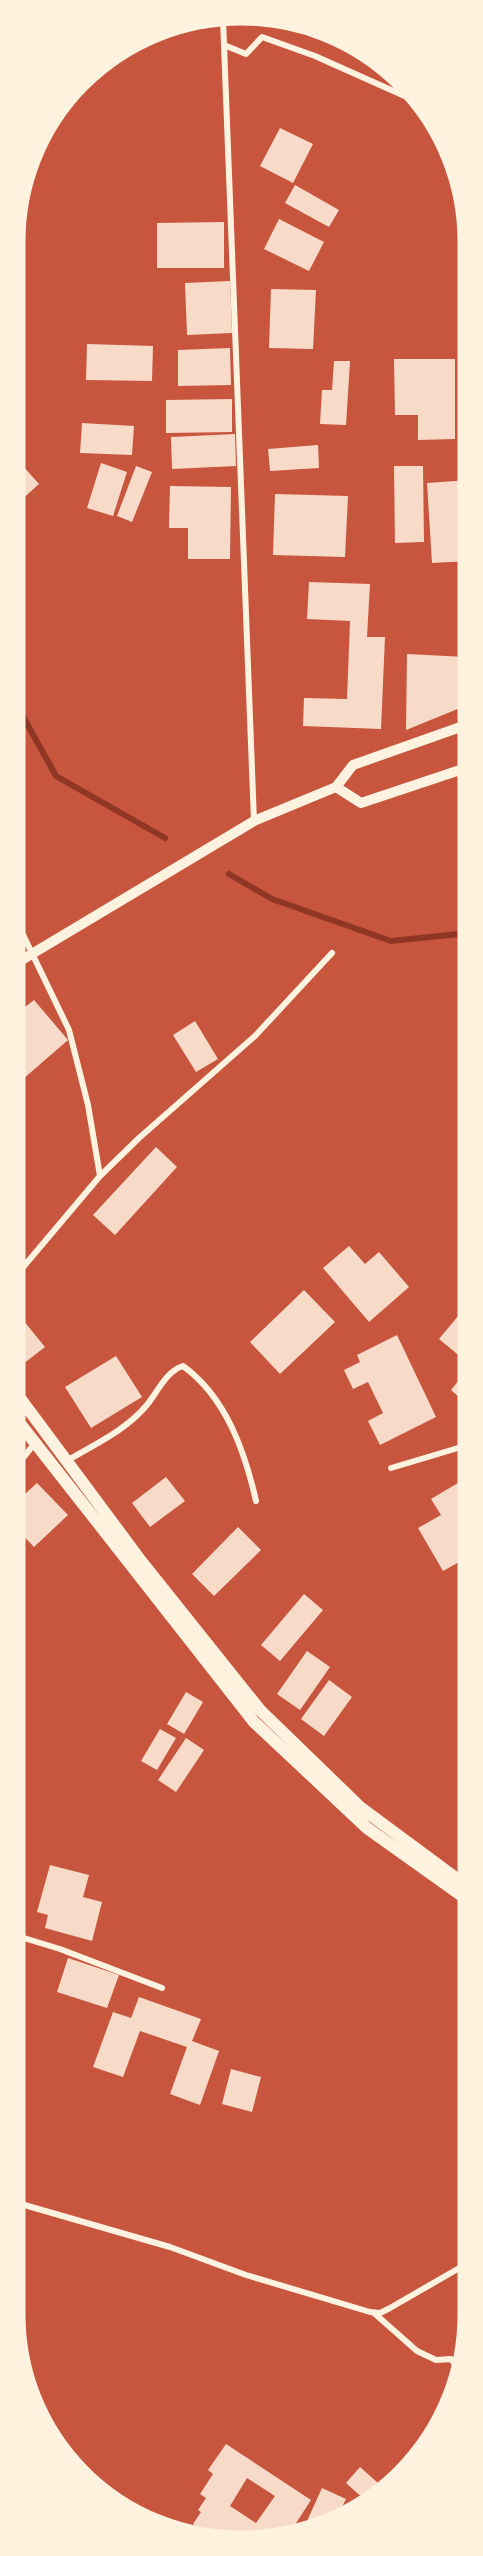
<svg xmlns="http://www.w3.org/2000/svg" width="483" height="2556" viewBox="0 0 483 2556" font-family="Figtree,sans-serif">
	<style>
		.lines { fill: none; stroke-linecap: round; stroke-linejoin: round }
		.stream { stroke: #8f3625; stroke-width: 6 }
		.building { fill: #f7dbc8; fill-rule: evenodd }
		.minor { stroke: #fff3e0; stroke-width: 6 }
		.tertiary { stroke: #fff3e0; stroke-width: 10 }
		.secondary { stroke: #fff3e0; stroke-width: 12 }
		.rim { fill: none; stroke: #fff3e0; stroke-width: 3 }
	</style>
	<rect width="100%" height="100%" fill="#c8553d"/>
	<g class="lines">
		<path class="stream" d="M15 702 56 776 165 838
			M229 874 272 899 391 941 469 933"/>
	</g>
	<path class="building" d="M280 128 313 144 293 183 260 166Z
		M295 185 339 210 329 227 285 203Z
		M279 219 324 242 309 271 264 249Z
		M224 222V268H157V223Z
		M230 281 232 333 187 335 185 283Z
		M271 289 316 290 313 349 269 348Z
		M87 344 153 346 152 381 86 380Z
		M230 348 231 385 178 386V350Z
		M394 359H455V439L418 440V415H395Z
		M334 361H350L346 425 320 424 322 390H332Z
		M232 399V432L166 433V400Z
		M82 423 134 426 132 455 80 453Z
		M235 434 236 466 172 469 171 437Z
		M318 445 319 468 270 471 268 449Z
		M101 463 127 472 113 516 87 508Z
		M22 465 39 484 19 502 15 497V471Z
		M136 466 152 472 132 522 117 516Z
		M394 466H423L424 542 395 543Z
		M469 480V561L432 563 427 483Z
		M170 486 231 487 230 559H188V528H169Z
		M275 494 348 496 345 557 273 555Z
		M309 582 370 584 367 637H385L381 729 303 726 304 698 347 699 350 621 307 619Z
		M407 654 466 657 465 706 406 730Z
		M15 995 25 1007 34 1000 68 1040 15 1086Z
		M195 1021 218 1059 196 1072 173 1035Z
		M156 1147 177 1167 115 1235 93 1215Z
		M349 1246 365 1264 379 1252 409 1287 369 1322 323 1268Z
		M304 1290 335 1322 280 1374 250 1342Z
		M468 1304V1363L439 1339Z
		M14 1309 45 1347 14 1371Z
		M397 1335 436 1417 380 1445 368 1421 383 1413 368 1382 353 1389 344 1370 360 1362 357 1355Z
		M116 1356 142 1397 91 1428 65 1387Z
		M468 1369V1405L451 1390Z
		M166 1477 185 1501 150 1527 132 1503Z
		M468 1477V1557L443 1571 418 1528 441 1515 431 1499Z
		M37 1483 68 1515 34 1547 14 1526V1504Z
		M238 1527 261 1550 214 1596 192 1574Z
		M304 1594 323 1610 280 1661 261 1645Z
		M307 1651 330 1667 300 1710 277 1694Z
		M329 1680 352 1697 324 1736 301 1719Z
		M186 1692 203 1702 184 1734 167 1724Z
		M160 1729 176 1738 157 1770 141 1761Z
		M186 1738 204 1750 176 1792 158 1780Z
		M50 1865 89 1875 83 1897 102 1902 92 1941 45 1928 48 1915 37 1912Z
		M68 1958 119 1975 107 2008 57 1992Z
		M139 1997 201 2019 192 2041 219 2051 200 2105 170 2094 187 2047 140 2031 123 2077 93 2067 113 2012 131 2018Z
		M231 2069 261 2077 252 2112 222 2104Z
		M226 2444 311 2500 289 2534 227 2542 219 2540 193 2524 201 2512 198 2510 206 2498 200 2494 213 2474 208 2470ZM247 2478 275 2496 256 2523 230 2506Z
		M360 2467 378 2483 364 2499 346 2483Z
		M322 2488 346 2499 337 2517 314 2531 302 2532Z"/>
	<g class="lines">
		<path class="minor" d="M223 19 254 821
			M224 45 246 54 262 37 315 56 418 102
			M100 1176 139 1138 255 1036 332 953
			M14 1278 100 1176 88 1105 69 1030 15 918
			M65 1462C93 1445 125 1431 146 1406 158 1392 165 1372 183 1366 226 1397 245 1452 256 1501
			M391 1468 468 1445
			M14 1469 35 1443
			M14 1935 60 1949 162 1988
			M14 2202 170 2247 246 2275 370 2312 380 2313 390 2308 468 2263
			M374 2313 417 2351 436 2360 451 2359 460 2370"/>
		<path class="tertiary" d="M336 787 361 803 469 767
			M15 964 254 821 336 787 353 765 469 724"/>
		<path class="secondary" d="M14 1390 141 1561 260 1710 360 1807 468 1887
			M14 1416 254 1722 367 1828 468 1900"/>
	</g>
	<path d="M0 0H483V2556H0ZM241 24H242A217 217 0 0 1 459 241V2315A217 217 0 0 1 242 2532H241A217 217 0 0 1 24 2315V241A217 217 0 0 1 241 24Z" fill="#fff3e0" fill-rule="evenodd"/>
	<path class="rim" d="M241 24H242A217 217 0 0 1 459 241V2315A217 217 0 0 1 242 2532H241A217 217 0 0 1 24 2315V241A217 217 0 0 1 241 24Z"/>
</svg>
